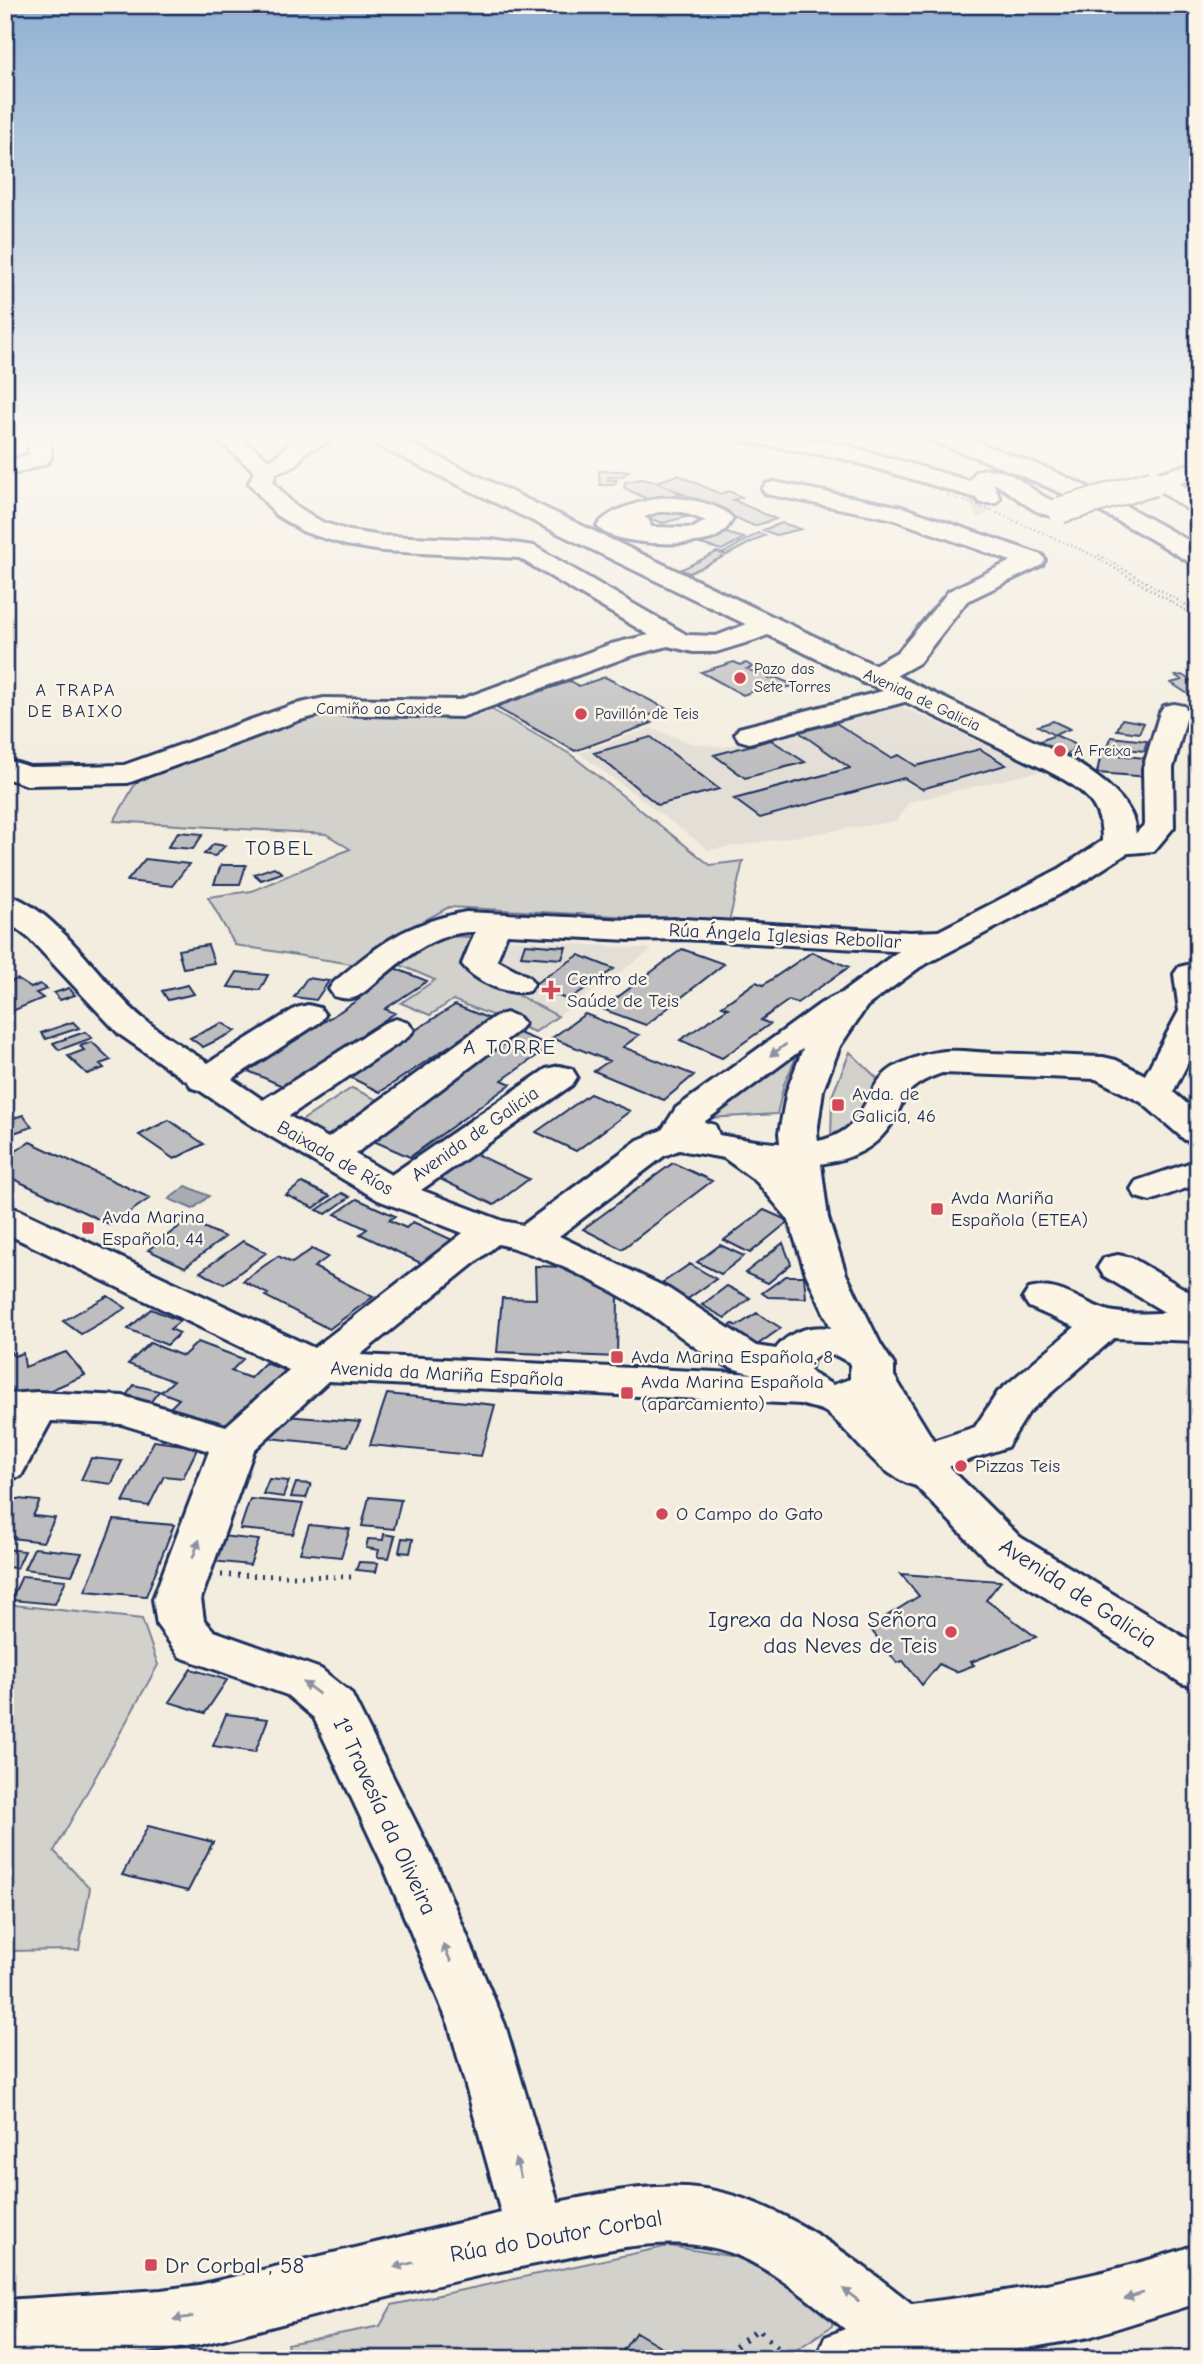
<svg xmlns="http://www.w3.org/2000/svg" width="1203" height="2364" viewBox="0 0 1203 2364" font-family="'Comic Neue',sans-serif">
	<style>
		.built { fill: #e3dfd6 }
		.green { fill: #d3d1cc; stroke: #778095; stroke-width: 2 }
		.water { fill: #a9acb3; stroke: #707a91; stroke-width: 2 }
		.building { fill: #bebec0; stroke: #1b2f5e; stroke-width: 2 }
		.lines { fill: none; stroke-linecap: round; stroke-linejoin: round }
		.minor-tunnel { stroke: #c8c7c6; stroke-width: 25; stroke-dasharray: 25 13; stroke-linecap: butt }
		.minor-casing { stroke: #1b2f5e; stroke-width: 6 }
		.major-casing { stroke: #1b2f5e; stroke-width: 6 }
		.highway-casing { stroke: #1b2f5e; stroke-width: 6 }
		.path-far2 { stroke: #1b2f5e; stroke-width: 2.5; stroke-dasharray: 1 3.5; stroke-linecap: butt }
		.path-far1 { stroke: #1b2f5e; stroke-width: 5; stroke-dasharray: 2 6; stroke-linecap: butt }
		.path { stroke: #1b2f5e; stroke-width: 6; stroke-dasharray: 2.5 8; stroke-linecap: butt }
		.minor { fill: #fcf5e5; fill-rule: evenodd }
		.major { fill: #fcf5e5; fill-rule: evenodd }
		.highway { fill: #fcf5e5; fill-rule: evenodd }
		.minor-bridge-casing { stroke: #1b2f5e; stroke-width: 29; stroke-linecap: butt }
		.path-bridge { stroke: #1b2f5e; stroke-width: 2.5; stroke-dasharray: 1 3.5; stroke-linecap: butt }
		.minor-bridge { stroke: #fcf5e5; stroke-width: 25 }
		.oneway { fill: #8c92a2 }
		.poi-dot { fill: #d1495b; stroke: #fcf5e5; stroke-width: 2.5 }
		.labels { text-anchor: middle; dominant-baseline: central; stroke-width: 5; stroke-linejoin: round; paint-order: stroke }
		.far-poi-label { font-size: 16px; fill: #1b2f5e; stroke: #fcf5e5; text-anchor: start }
		.far-street-label { font-size: 16px; fill: #1b2f5e; stroke: #fcf5e5 }
		.far-neighbourhood-label { font-size: 18px; letter-spacing: 2px; fill: #1b2f5e; stroke: #fcf5e5 }
		.street-label { font-size: 19px; fill: #1b2f5e; stroke: #fcf5e5 }
		.poi-label { font-size: 19px; fill: #1b2f5e; stroke: #fcf5e5; text-anchor: start }
		.neighbourhood-label { font-size: 21px; letter-spacing: 2px; fill: #1b2f5e; stroke: #fcf5e5 }
		.near-street-label { font-size: 23px; fill: #1b2f5e; stroke: #fcf5e5 }
		.near-poi-label { font-size: 23px; fill: #1b2f5e; stroke: #fcf5e5; text-anchor: end }
	</style>
	<rect width="100%" height="100%" fill="#f3ede0"/>
	<filter id="ink" filterUnits="userSpaceOnUse"><feTurbulence type="fractalNoise" baseFrequency=".0143" numOctaves="2"/><feDisplacementMap in="SourceGraphic" scale="14" xChannelSelector="R" yChannelSelector="G"/><feConvolveMatrix kernelMatrix="1 2 1 2 8 2 1 2 1" color-interpolation-filters="sRGB"/></filter>
	<g filter="url(#ink)">
		<path class="built" d="M893 703 979 741 985 739 1045 770 909 802 897 821 709 850 579 753 651 728 691 743 724 747Z
			M471 937 653 949 558 1016 459 965Z"/>
		<path class="green" d="M489 708 570 754 710 865 743 861 729 922 449 907 381 944 357 965 235 945 208 897 252 891 350 849 326 834 114 821 139 777 296 717 324 712 458 716Z
			M448 936 471 937 460 965 558 1016 535 1032 453 1000 430 1015 401 1003 435 980 393 962Z
			M799 1051 784 1084 777 1114 708 1118Z
			M850 1052 882 1083 862 1125 831 1141 832 1096Z
			M352 1088 388 1105 332 1143 295 1125Z
			M5 1604 142 1619 158 1665 54 1851 90 1888 79 1950 5 1951Z
			M669 2246 742 2258 789 2279 832 2312V2326L783 2359H290L287 2344 380 2326 392 2305Z"/>
		<path class="water" d="M186 1186 209 1196 193 1209 169 1199Z"/>
		<path class="building" d="M599 471H629L621 477H608V480H617L614 485H600Z
			M678 475 720 494 729 491 742 497 733 500 776 519 754 526 710 506 688 503 697 500 656 482Z
			M642 479 656 482 681 493 651 501 624 488 625 482Z
			M664 506 686 517 663 523 641 516Z
			M782 523 801 529 776 535 763 530Z
			M726 533 744 538 722 550 700 544Z
			M758 533 765 535 727 555 722 554Z
			M717 552 727 555 690 573 680 570Z
			M734 662 740 665 746 663 753 667 747 669 756 673 760 672 770 679 775 677 796 686 773 689 768 686 743 695 701 672Z
			M1182 675 1198 685V694L1191 696 1171 683 1182 680 1176 676Z
			M605 677 667 709 642 718 652 723 575 751 495 707 571 681 579 686Z
			M1122 719 1144 723 1139 733 1117 730Z
			M1053 721 1070 729 1054 735 1038 726Z
			M836 723 891 758 899 755 916 766 980 749 1006 765 922 789 904 778 760 818 734 799 850 768 799 732Z
			M1055 735 1077 745 1064 758 1035 743Z
			M651 737 719 789 658 805 594 753Z
			M1111 737 1147 741 1144 751 1108 747Z
			M771 740 805 762 745 778 714 755Z
			M1101 753 1153 759 1150 777 1097 773Z
			M178 832 203 834 193 849 168 847Z
			M214 844 225 846 215 856 204 854Z
			M145 859 189 864 172 886 127 881Z
			M221 865H246L240 884H214Z
			M274 867 282 873 261 880 254 874Z
			M525 944 566 947 562 959 521 956Z
			M208 945 214 963 183 968 178 950Z
			M682 949 724 964 646 1025 602 1009Z
			M812 952 849 967 797 1003 789 1000 761 1020 770 1024 722 1058 680 1040 728 1008 722 1006 756 982 763 985Z
			M579 955 614 969 568 1000 533 985Z
			M394 968 427 981 385 1009 395 1013 285 1087 248 1071 359 999 351 995Z
			M237 972 268 975 260 990 228 987Z
			M307 978 329 981 316 1000 294 997Z
			M17 979 31 988 40 984 47 989 36 993 43 998 10 1012 5 1009V984Z
			M188 985 194 994 168 1000 162 991Z
			M69 988 75 995 60 1000 54 993Z
			M455 1005 490 1019 380 1092 345 1075Z
			M585 1014 639 1035 623 1047 694 1075 664 1100 594 1071 609 1061 552 1038Z
			M73 1022 79 1028 46 1039 41 1033Z
			M222 1023 236 1031 203 1047 190 1038Z
			M509 1029 551 1046 502 1080 511 1084 410 1157 369 1139 472 1067 461 1062Z
			M85 1032 92 1038 59 1050 53 1043Z
			M92 1042 111 1060 100 1064 104 1068 87 1074 68 1056 84 1050 80 1046Z
			M590 1094 630 1111 576 1151 536 1132Z
			M23 1115 32 1127 10 1134 5 1128V1121Z
			M169 1120 204 1144 174 1159 139 1135Z
			M30 1142 150 1198 111 1225 5 1175V1158Z
			M470 1151 529 1179 494 1205 434 1176Z
			M673 1163 712 1181 622 1249 583 1229Z
			M302 1183 330 1196 314 1208 286 1195Z
			M342 1193 350 1197 326 1214 317 1210Z
			M357 1199 395 1216 389 1220 406 1228 413 1222 459 1243 429 1267 360 1234 367 1229 335 1214Z
			M764 1210 789 1221 750 1253 724 1240Z
			M188 1220 225 1237 185 1267 148 1250Z
			M243 1241 266 1253 224 1284 200 1272Z
			M783 1243 791 1264 768 1283 745 1273Z
			M720 1245 744 1256 721 1274 697 1262Z
			M312 1249 328 1257 314 1267 373 1297 329 1329 265 1296 268 1294 243 1281 278 1256 292 1263Z
			M690 1264 716 1279 686 1300 659 1285Z
			M535 1266 566 1267 618 1295 617 1357 497 1352 502 1298 536 1299Z
			M786 1276H804L806 1298 768 1297 762 1293Z
			M727 1286 750 1298 725 1318 702 1305Z
			M108 1296 126 1308 81 1334 63 1321Z
			M151 1309 180 1321 170 1329 180 1333 167 1345 128 1329Z
			M757 1313 781 1328 750 1350 720 1332 733 1324 737 1326Z
			M198 1342 243 1359 231 1371 250 1378 265 1363 290 1372 228 1434 168 1410 179 1399 161 1392 173 1381 128 1364 150 1343 183 1356Z
			M5 1345 14 1356 23 1353 25 1367 66 1352 85 1375 51 1390 8 1398Z
			M134 1385 159 1391 146 1408 121 1402Z
			M387 1394 495 1405 481 1456 370 1445Z
			M285 1416 360 1422 348 1446 259 1437Z
			M154 1441 198 1447 183 1478 164 1476 149 1506 123 1502Z
			M91 1458 122 1461 112 1484 81 1480Z
			M269 1479 289 1481 283 1497 263 1494Z
			M296 1483 311 1484 306 1498 291 1497Z
			M369 1497 401 1500 394 1529 362 1526Z
			M8 1498 40 1501 33 1516 55 1518 43 1542 5 1537V1503Z
			M250 1499 303 1504 293 1534 240 1529Z
			M114 1520 174 1525 146 1596 85 1591Z
			M309 1525 350 1529 341 1557 300 1553Z
			M384 1534 395 1536 389 1558 377 1557 379 1550 366 1548 368 1539 383 1540Z
			M221 1536 259 1540 250 1565 211 1561Z
			M402 1538 413 1539 410 1553 399 1552Z
			M34 1548 82 1553 72 1575 24 1569Z
			M5 1549 25 1551 17 1568 5 1567Z
			M359 1562 378 1563 376 1572 356 1570Z
			M901 1574 1001 1581 986 1600 1036 1637 971 1662 974 1665 956 1672 939 1664 922 1685 903 1661 897 1663 869 1627 919 1596Z
			M22 1576 66 1580 55 1604 11 1600Z
			M191 1669 227 1680 205 1713 169 1702Z
			M226 1714 268 1719 255 1752 213 1746Z
			M148 1826 213 1842 188 1891 122 1875Z
			M636 2332 680 2358 617 2359Z
			M1089 2349 1091 2359H1046Z"/>
		<g class="lines">
			<path class="minor-tunnel" d="M972 507 989 499"/>
			<defs>
				<path id="minor" d="M29 435H51V458L48 463 5 477V462L29 454Z
					M212 435H237L269 460C280 456 281 449 290 442 302 432 319 435 334 435L331 440 306 452 295 466 276 473 273 482 293 504 322 522 350 531 382 536 492 540 534 546 687 635 716 636 760 619 769 617 778 619 782 625 778 631 755 640 716 652H693L668 646 630 656 462 717 324 714 300 720 128 783 27 785 5 778V759L30 767 124 765 292 705 324 698 459 700 611 644 649 635 519 558 382 551 346 545 304 532 276 515 249 483 254 471Z
					M737 435H785L848 446 970 481 976 471C1008 463 1022 485 1048 499 1057 503 1067 501 1073 510L1069 515C1037 523 1019 495 993 483L1000 498 996 503H980L976 498 845 459 748 442 740 440Z
					M1198 462V477L1179 483 1198 495V513L1190 511 1157 489 1145 488 1141 483 1151 475Z
					M774 482 902 507 1042 555 1045 560 1042 565 967 601 919 663 883 683 873 685 863 683 859 677 863 671 899 651 949 591 1011 561 889 518 766 494 762 489 766 484Z
					M658 498C677 496 721 502 733 519 728 527 723 534 714 538 692 547 611 546 597 526 609 509 638 503 658 498ZM658 512H682L706 521 693 528 651 527 649 520 644 517Z
					M906 685 916 687 920 693 916 699 749 743 739 740 735 734 739 728Z
					M1174 704 1184 706 1188 712 1173 768 1174 827 1154 851 1118 854 1107 852 1102 845 1107 838 1134 835 1144 825 1143 768 1160 712 1164 706Z
					M5 894C57 907 103 987 145 1020 164 1036 187 1049 208 1063L296 1008 308 1005 320 1008 325 1015 320 1022 232 1079 263 1100 384 1023 396 1019 408 1023 414 1030 408 1037 289 1116 328 1138 494 1017 506 1013 518 1017 524 1024 518 1031 355 1154 391 1175 546 1069 559 1066 572 1069 577 1077 572 1085 421 1190 503 1221 523 1225 638 1140 662 1130 676 1108 820 1004C836 995 848 987 867 992L872 999 867 1006 844 1018 704 1122 715 1125 719 1135C757 1142 830 1156 856 1119 874 1094 873 1074 907 1061 917 1057 927 1053 938 1052 954 1049 974 1052 991 1053 1028 1054 1066 1056 1103 1057L1116 1060 1145 1075 1179 1011 1174 974 1179 967 1191 964 1198 965V1043L1173 1092 1198 1113V1143L1185 1140 1141 1102 1096 1079 942 1073C891 1091 910 1107 881 1137 857 1162 817 1166 784 1166L828 1218 822 1226 808 1230 794 1226 756 1181 724 1158 679 1150 664 1156 559 1236 669 1289 756 1346 804 1353 810 1363 804 1373 794 1375 817 1380 824 1390 817 1400 802 1404 328 1381 254 1450 201 1599 204 1620 214 1631 321 1669 351 1693 437 1865 505 2025 558 2202C600 2194 643 2184 686 2187 770 2192 849 2254 912 2304 1010 2292 1105 2277 1198 2244V2303L1089 2337 978 2357 816 2359 825 2337 845 2329C811 2302 766 2263 725 2251 668 2234 607 2250 551 2261 432 2283 316 2316 199 2345 135 2356 70 2359 5 2359V2300L161 2290 199 2285 501 2213 449 2025 383 1865 314 1718 287 1695 180 1657 157 1625 153 1599 209 1451 121 1424 51 1421 21 1476 5 1480V1394L37 1392 123 1396 226 1426 289 1370 5 1233V1206L19 1210 314 1348 463 1233 378 1200 250 1124 199 1090 192 1088 188 1082 119 1034 29 938 5 920ZM498 1244C540 1253 604 1285 641 1308 678 1331 714 1370 758 1374L360 1355Z
					M466 912 629 920 683 919 910 932 941 931 953 934 958 941 953 948 910 952 683 939 629 940 507 934 497 960 529 977 534 984 529 991C508 996 475 982 462 964L475 932C439 931 408 955 382 977 374 983 365 993 356 997 348 1000 342 998 334 996L329 989 334 982C381 943 404 924 466 912Z
					M1198 1160V1184L1150 1201 1136 1197 1131 1189 1136 1181Z
					M1118 1255 1132 1258 1198 1297V1341L1114 1338 1029 1412 1007 1447 924 1475 908 1471 902 1460 908 1449 975 1427 998 1392 1075 1327 1029 1307 1023 1298 1029 1289C1059 1281 1081 1303 1109 1311 1126 1315 1148 1313 1166 1313L1104 1276 1098 1267 1104 1258Z"/>
				<path id="major" d="M363 435H392L1061 754C1089 769 1157 811 1129 852L1081 883 920 967 867 1006 840 1046 823 1090 817 1133 828 1218 846 1274 881 1345 894 1365V1376L951 1469 1020 1537 1198 1646V1688L1181 1683 988 1561 916 1486C877 1475 857 1438 827 1413 822 1409 814 1408 807 1406 787 1401 776 1390 768 1371 772 1339 801 1324 831 1328L806 1274 788 1218 779 1133 787 1090 804 1046 843 992 896 953 1059 869 1102 841C1103 798 1074 784 1040 767L366 440ZM820 1354 837 1356 850 1363V1379L833 1385 813 1374 810 1371 813 1359Z"/>
				<path id="highway" d="M925 435H957L1046 468 1112 498 1198 546V564L1189 562C1107 510 1020 472 928 440Z"/>
			</defs>
			<use href="#minor" class="minor-casing"/>
			<use href="#major" class="major-casing"/>
			<use href="#highway" class="highway-casing"/>
			<path class="path-far2" d="M716 435 727 437
				M997 513 1091 554 1198 618
				M1099 555 1198 612"/>
			<path class="path-far1" d="M221 1575 356 1577"/>
			<path class="path" d="M303 2359 320 2354
				M719 2359 758 2329 788 2359"/>
			<use href="#minor" class="minor"/>
			<use href="#major" class="major"/>
			<use href="#highway" class="highway"/>
			<defs>
				<path id="minor-bridge" d="M1061 510 1153 483"/>
			</defs>
			<use href="#minor-bridge" class="minor-bridge-casing"/>
			<path class="path-bridge" d="M948 495 994 512"/>
			<use href="#minor-bridge" class="minor-bridge"/>
		</g>
		<defs><path id="oneway-solid" d="M-6-.8H1V-3.2L6.5 0L1 3.2V.8H-6Z" transform="scale(1.75)"/></defs>
		<g class="oneway">
			<use href="#oneway-solid" transform="translate(778 1050) rotate(144)"/>
			<use href="#oneway-solid" transform="translate(196 1549) rotate(-70)"/>
			<use href="#oneway-solid" transform="translate(311 1688) rotate(-143)"/>
			<use href="#oneway-solid" transform="translate(447 1953) rotate(-113)"/>
			<use href="#oneway-solid" transform="translate(518 2168) rotate(-106)"/>
			<use href="#oneway-solid" transform="translate(404 2265) rotate(166)"/>
			<use href="#oneway-solid" transform="translate(851 2295) rotate(-142)"/>
			<use href="#oneway-solid" transform="translate(1134 2296) rotate(162)"/>
			<use href="#oneway-solid" transform="translate(183 2318) rotate(171)"/>
		</g>
	</g>
	<linearGradient id="sky" x2="0" y2="1"><stop stop-color="#8fb1d3"/><stop offset="0.57" stop-color="#faf7f1"/><stop offset="1" stop-color="#faf7f1" stop-opacity="0"/></linearGradient>
	<rect width="1203" height="766" fill="url(#sky)"/>
	<g class="poi-dot">
		<circle cx="740" cy="678" r="7"/>
		<circle cx="581" cy="714" r="7"/>
		<circle cx="1060" cy="751" r="7"/>
		<path d="M547.5 979.5h7v7h7v7h-7v7h-7v-7h-7v-7h7z"/>
		<rect x="831" y="1098" width="14" height="14" rx="3.5"/>
		<rect x="930" y="1202" width="14" height="14" rx="3.5"/>
		<rect x="81" y="1221" width="14" height="14" rx="3.5"/>
		<rect x="610" y="1350" width="14" height="14" rx="3.5"/>
		<rect x="620" y="1386" width="14" height="14" rx="3.5"/>
		<circle cx="961" cy="1466" r="7"/>
		<circle cx="662" cy="1514" r="7"/>
		<circle cx="951" cy="1632" r="7"/>
		<rect x="144" y="2258" width="14" height="14" rx="3.5"/>
	</g>
	<g class="labels">
		<g class="far-poi-label">
			<text x="754" y="669">Pazo das<tspan x="754" dy="18">Sete Torres</tspan></text>
			<text x="595" y="714">Pavillón de Teis</text>
			<text x="1074" y="751">A Freixa</text>
		</g>
		<g class="far-street-label">
			<text transform="translate(922 700) rotate(25)">Avenida de Galicia</text>
			<text x="379" y="709">Camiño ao Caxide</text>
		</g>
		<g class="far-neighbourhood-label">
			<text x="76" y="690">A TRAPA<tspan x="76" dy="21">DE BAIXO</tspan></text>
		</g>
		<g class="street-label">
			<text transform="translate(785 936) rotate(3)">Rúa Ángela Iglesias Rebollar</text>
			<text transform="translate(475 1134) rotate(-35)">Avenida de Galicia</text>
			<text transform="translate(335 1158) rotate(30)">Baixada de Ríos</text>
			<text transform="translate(447 1374) rotate(3)">Avenida da Mariña Española</text>
		</g>
		<g class="poi-label">
			<text x="567" y="979">Centro de<tspan x="567" dy="22">Saúde de Teis</tspan></text>
			<text x="852" y="1094">Avda. de<tspan x="852" dy="22">Galicia, 46</tspan></text>
			<text x="951" y="1198">Avda Mariña<tspan x="951" dy="22">Española (ETEA)</tspan></text>
			<text x="102" y="1217">Avda Marina<tspan x="102" dy="22">Española, 44</tspan></text>
			<text x="631" y="1357">Avda Marina Española, 8</text>
			<text x="641" y="1382">Avda Marina Española<tspan x="641" dy="22">(aparcamiento)</tspan></text>
			<text x="975" y="1466">Pizzas Teis</text>
			<text x="676" y="1514">O Campo do Gato</text>
		</g>
		<g class="neighbourhood-label">
			<text x="280" y="848">TOBEL</text>
			<text x="510" y="1047">A TORRE</text>
		</g>
		<g class="near-street-label">
			<text transform="translate(1078 1593) rotate(33)">Avenida de Galicia</text>
			<text transform="translate(385 1816) rotate(65)">1ª Travesía da Oliveira</text>
			<text transform="translate(556 2236) rotate(-10)">Rúa do Doutor Corbal</text>
		</g>
		<g class="near-poi-label">
			<text x="937" y="1619">Igrexa da Nosa Señora<tspan x="937" dy="26">das Neves de Teis</tspan></text>
			<text x="165" y="2265" text-anchor="start">Dr Corbal , 58</text>
		</g>
	</g>
	<rect width="1203" height="2364" fill="none" stroke="#fcf5e5" stroke-width="28"/>
	<rect x="14" y="14" width="1175" height="2336" fill="none" stroke="#1b2f5e" stroke-width="2.5" filter="url(#ink)"/>
</svg>
